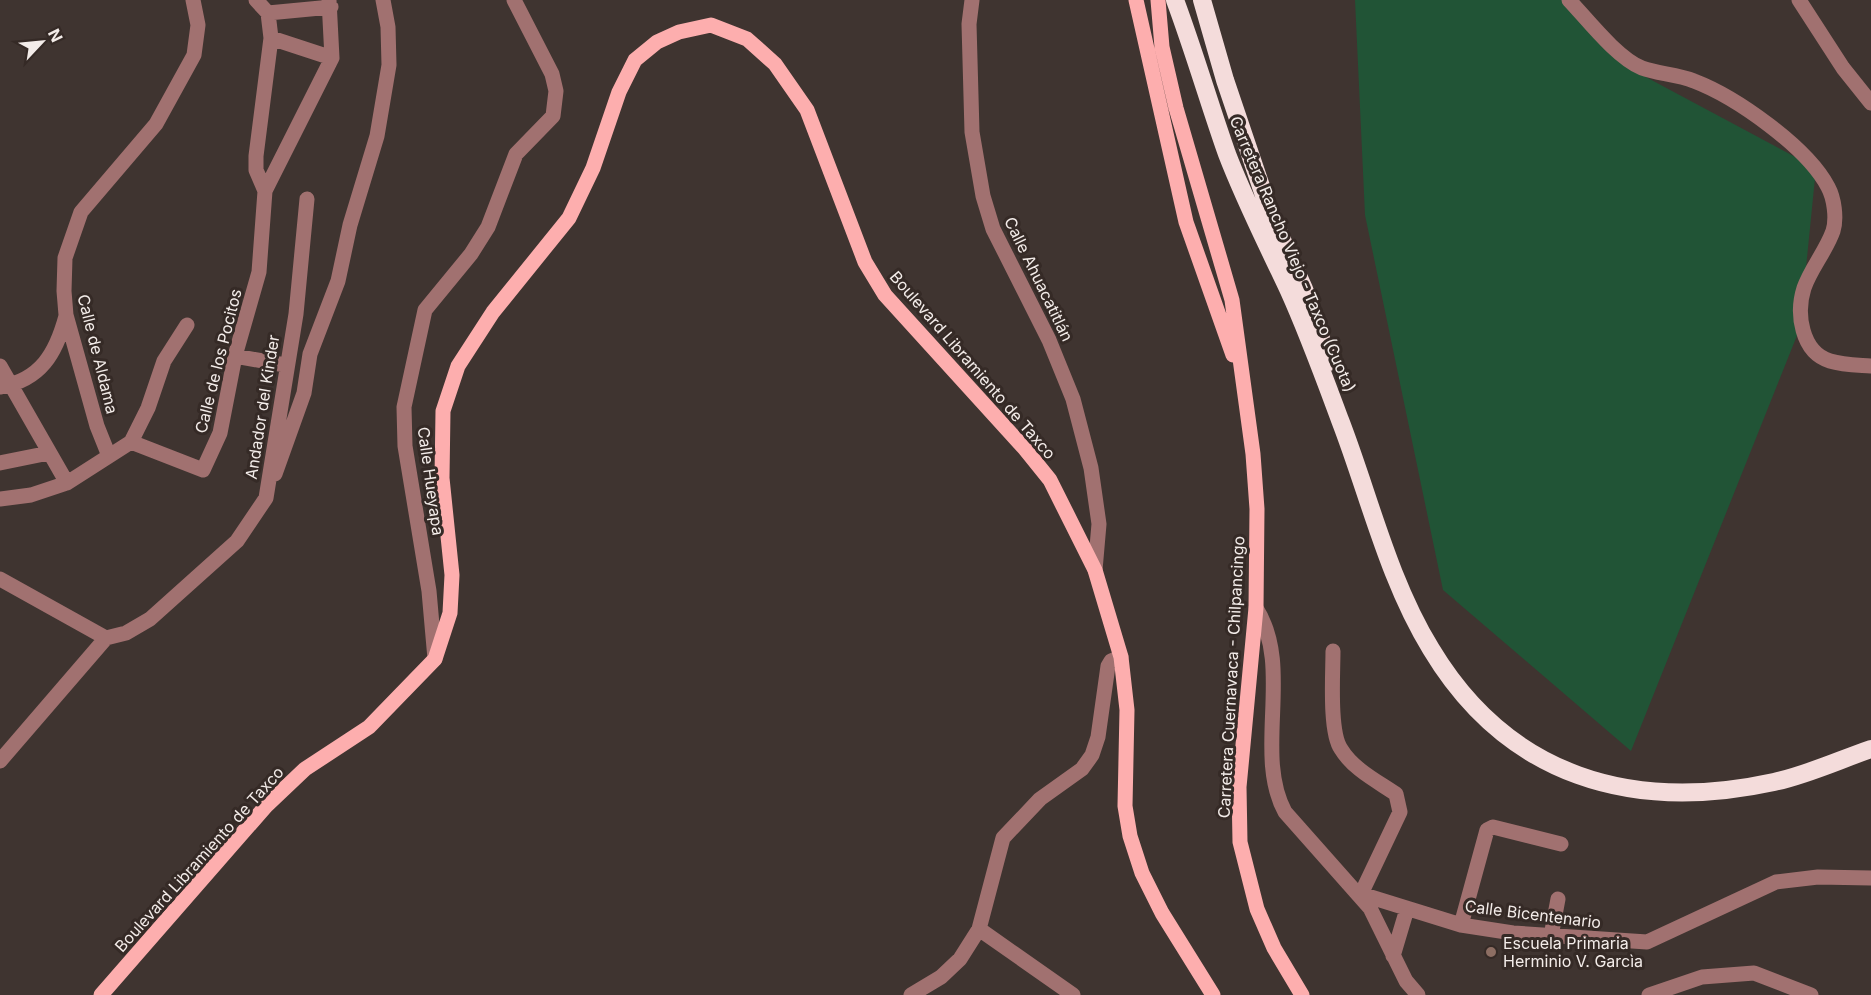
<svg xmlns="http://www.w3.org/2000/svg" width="1871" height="995" viewBox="0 0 1871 995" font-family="Inter,sans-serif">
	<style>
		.green { fill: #215436 }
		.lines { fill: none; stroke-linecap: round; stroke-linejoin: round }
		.minor { stroke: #a17170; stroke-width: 15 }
		.major { stroke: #fdaeae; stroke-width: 15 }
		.highway { stroke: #f4dcdb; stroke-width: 18 }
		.education-dot { fill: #8d6e63; stroke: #352a26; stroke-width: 2 }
		.labels { text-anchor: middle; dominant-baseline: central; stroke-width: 6; stroke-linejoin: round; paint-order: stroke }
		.street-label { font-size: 16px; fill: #f3ece9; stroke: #352a26 }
		.poi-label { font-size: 16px; fill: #f3ece9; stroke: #352a26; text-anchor: start }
	</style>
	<rect width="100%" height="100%" fill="#3f3430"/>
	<path class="green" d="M1355 0H1579L1644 76 1816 168 1800 328 1631 751 1443 590 1365 215Z"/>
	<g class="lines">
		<path class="minor" d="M256 0 268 13 271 38 256 156V170L265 191
			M972 0 969 24 972 132 983 196 993 229 1049 340 1073 399 1091 468 1099 524 1095 570
			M1569 0C1587 19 1617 58 1642 68 1658 74 1677 74 1694 81 1736 97 1807 147 1828 187 1834 198 1837 218 1833 231 1826 251 1811 268 1804 288 1796 313 1801 352 1830 361 1843 365 1858 365 1871 366
			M1799 0 1843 68 1871 103
			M268 13 331 7
			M271 38 332 58
			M235 356 285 365
			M0 366 67 483
			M0 387C41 380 56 353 66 316
			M131 442 203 470 220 433 235 356 259 272 265 191 332 58 329 0
			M131 442 148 408 164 361 187 325
			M109 456 97 426 66 315 64 291 65 258 81 212 156 124 194 55 198 25 193 0
			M0 463 49 453
			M275 474 304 393 310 354 338 281 350 225 377 136 389 65 388 27 383 0
			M0 499 31 495 67 483 131 442
			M0 579 106 638 126 633 150 619 237 541 266 498 296 314 307 199
			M1256 608C1294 667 1253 753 1285 812L1370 908 1406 981 1418 995
			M1333 651C1333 673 1329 732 1341 749 1353 769 1377 781 1396 794L1400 812 1361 894
			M435 659 429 591 405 446 404 407 425 310 471 254 488 227 516 154 553 116 556 91 552 74 514 0
			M0 761 106 638
			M1361 894 1461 925 1513 933 1647 942 1776 882 1818 877 1871 878
			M1461 925 1487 830 1493 827 1561 844
			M979 929 1073 995
			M1551 936 1558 899
			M1393 956 1407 909
			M911 995 941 977 960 959 979 929 1003 838 1040 799 1082 769 1092 755 1098 737 1108 666 1111 661 1121 657
			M1649 995 1702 977 1754 973 1811 995"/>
		<path class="major" d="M1136 0 1186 222 1233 355
			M1158 0 1162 47 1176 108 1232 300 1253 454 1257 509 1256 608 1239 787 1240 842 1257 909 1274 948 1302 995
			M101 995 266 806 305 769 369 727 435 659 450 613 452 575 442 478 443 411 458 366 493 312 569 218 593 168 619 92 635 60 657 42 679 32 711 25 747 39 775 64 807 110 865 262 885 295 1025 449 1050 480 1095 570 1121 657 1127 710 1125 806 1130 836 1142 873 1162 913 1213 995"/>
		<path class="highway" d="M1175 0C1194 51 1209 103 1227 154 1245 201 1268 246 1289 291 1308 333 1324 377 1340 420 1369 495 1388 579 1431 649 1508 777 1632 813 1774 782 1807 775 1839 760 1871 749
			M1202 0 1225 80 1270 213 1304 289 1329 362"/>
	</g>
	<circle class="education-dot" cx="1491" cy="952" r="6"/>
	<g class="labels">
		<g class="street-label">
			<text transform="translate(1293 254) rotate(67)">Carretera Rancho Viejo - Taxco (Cuota)</text>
			<text transform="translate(1039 279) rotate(64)">Calle Ahuacatitlán</text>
			<text transform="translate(98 354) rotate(76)">Calle de Aldama</text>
			<text transform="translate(218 361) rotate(-76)">Calle de los Pocitos</text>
			<text transform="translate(973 365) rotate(49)">Boulevard Libramiento de Taxco</text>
			<text transform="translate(262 407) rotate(-81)">Andador del Kinder</text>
			<text transform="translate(431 481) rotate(82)">Calle Hueyapa</text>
			<text transform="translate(1231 677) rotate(-87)">Carretera Cuernavaca - Chilpancingo</text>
			<text transform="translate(199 859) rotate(-48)">Boulevard Libramiento de Taxco</text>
			<text transform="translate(1533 914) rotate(7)">Calle Bicentenario</text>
		</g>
		<g class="poi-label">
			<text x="1503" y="943">Escuela Primaria<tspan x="1503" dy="18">Herminio V. Garcìa</tspan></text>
		</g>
	</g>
	<g transform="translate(42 42) rotate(64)" stroke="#352a26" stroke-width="4.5" paint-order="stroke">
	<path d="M0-4.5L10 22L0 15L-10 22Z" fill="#f3ece9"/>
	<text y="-9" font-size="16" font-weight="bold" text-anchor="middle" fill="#f3ece9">N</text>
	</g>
</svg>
